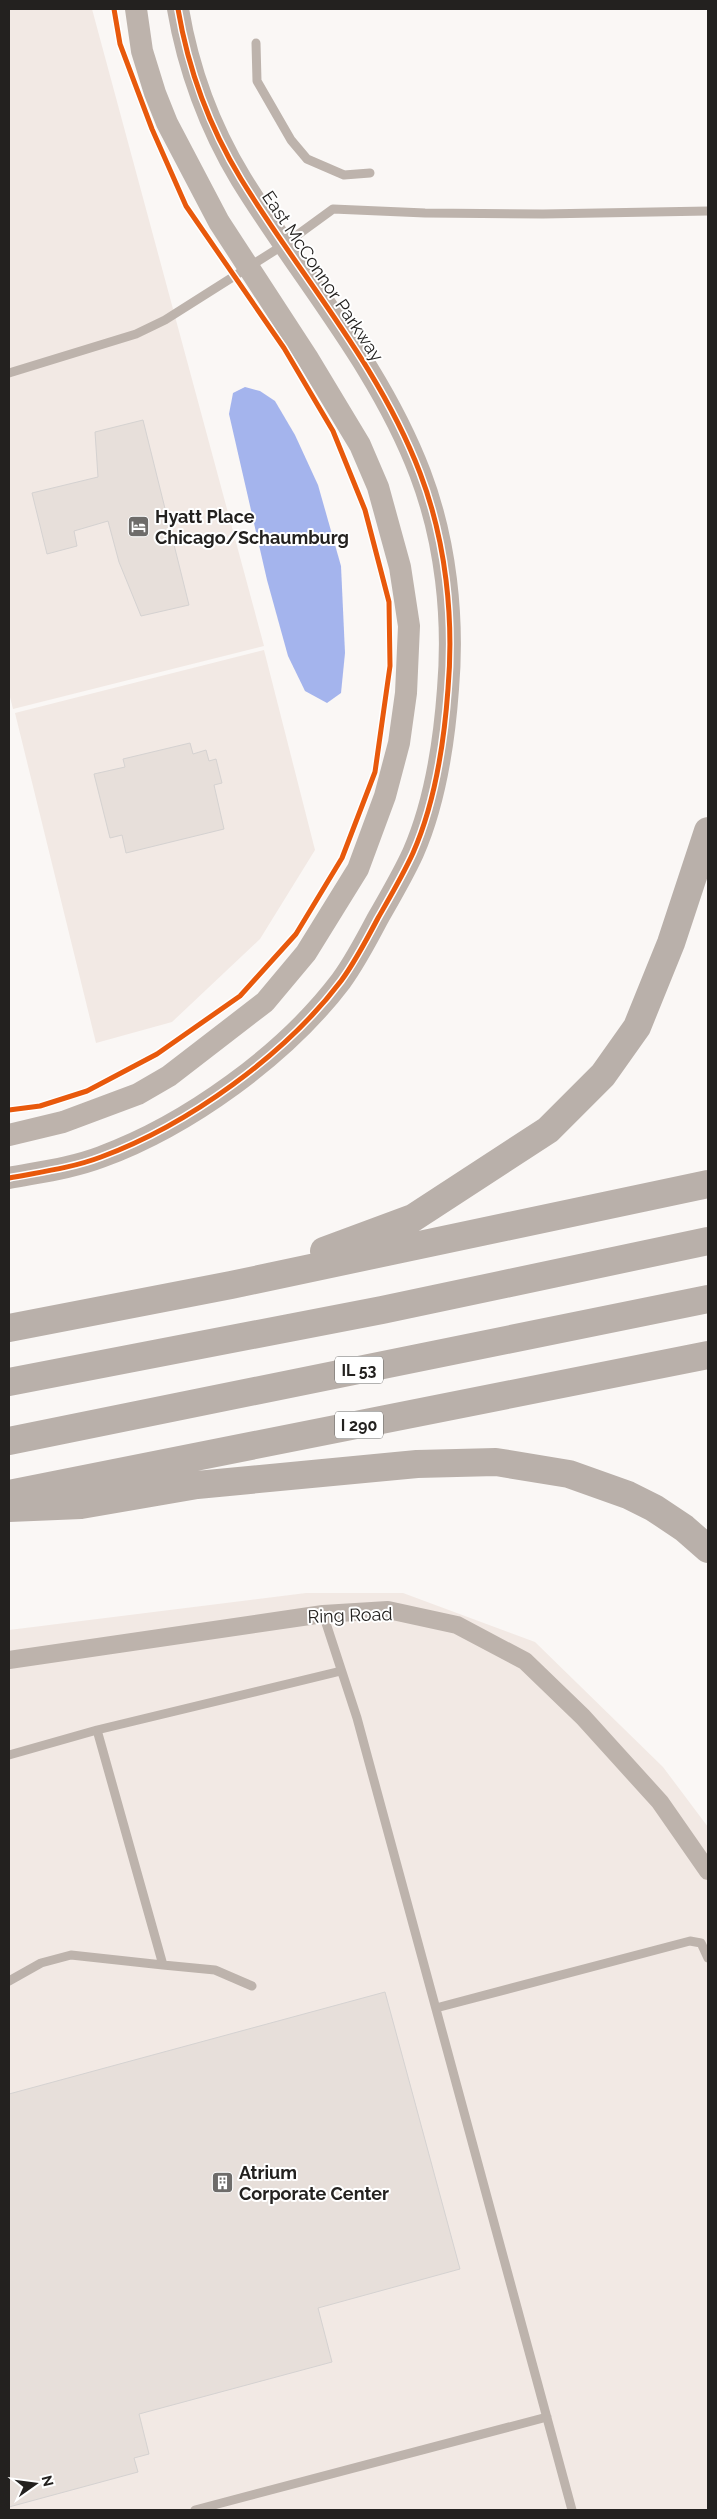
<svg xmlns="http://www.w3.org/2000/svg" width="717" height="2519" viewBox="0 0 717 2519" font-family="Raleway,sans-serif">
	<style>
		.built { fill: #f2e9e4 }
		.water { fill: #a4b4ed }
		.building { fill: #e7dfda; stroke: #d5d2d1 }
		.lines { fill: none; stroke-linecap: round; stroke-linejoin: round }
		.service { stroke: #bdb3ac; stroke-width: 9 }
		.minor { stroke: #bdb3ac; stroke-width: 18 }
		.tertiary { stroke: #bdb3ac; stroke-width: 22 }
		.motorway { stroke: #b9b0aa; stroke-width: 28 }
		.cycleway-casing { stroke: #fff; stroke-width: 8 }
		.cycleway { stroke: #e8590c; stroke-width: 5 }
		.labels { text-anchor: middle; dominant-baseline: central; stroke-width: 4; stroke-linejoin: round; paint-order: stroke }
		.shield { fill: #fff; stroke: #656462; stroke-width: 1 }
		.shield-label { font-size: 16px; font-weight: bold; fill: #23211f }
		.street-label { font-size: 18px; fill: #23211f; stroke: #fff }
		.poi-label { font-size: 18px; font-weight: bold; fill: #23211f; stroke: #fff; text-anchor: start }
	</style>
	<rect width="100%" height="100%" fill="#faf7f5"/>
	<path class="built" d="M9 9H92L264 646 13 709 9 693Z
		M264 650 315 850 260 939 172 1022 96 1043 15 713Z
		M306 1593H403L535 1642 663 1767 708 1827V2510H9V1630Z"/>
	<path class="water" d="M245 387 260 391 275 401 295 435 318 485 341 566 345 653 341 693 327 703 305 691 288 656 267 580 229 414 233 393Z"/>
	<path class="building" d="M143 420 189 605 141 616 119 562 108 521 74 531 77 546 47 554 32 493 98 477 95 432Z
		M190 743 193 754 206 750 209 761 216 759 222 783 214 785 224 829 126 853 122 835 110 838 94 774 125 767 123 759Z
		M385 1992 460 2269 318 2308 332 2362 139 2414 149 2454 134 2458 138 2472 9 2507V2094Z"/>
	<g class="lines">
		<path class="service" d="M256 43 257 81 291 140 307 159 344 175 370 173
			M9 373 136 334 165 320 285 244 333 209 425 213 543 214 708 211
			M323 1614 357 1718 572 2510
			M9 1755 97 1730 341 1671
			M163 1965 215 1970 252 1986
			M9 1981 41 1963 71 1955 163 1965 97 1730
			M436 2008 690 1941 701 1943 708 1958
			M195 2510 547 2417"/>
		<path class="minor" d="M9 1660 323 1614 388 1610 457 1625 525 1661 583 1717 660 1802 708 1871"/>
		<path class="tertiary" d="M9 1135 63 1122 138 1094 169 1076 265 1002 306 953 358 869 385 796 399 743 406 693 409 626 400 567 378 487 360 445 307 357 219 222 167 123 155 93 142 51 136 9
			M9 1178C40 1172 72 1168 101 1157 188 1125 285 1055 341 981 355 962 367 939 378 918 390 897 403 875 413 853 435 803 444 744 448 689 454 618 446 541 420 473 379 365 301 277 241 179 210 128 188 68 178 9"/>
		<path class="motorway" d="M324 1251 413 1218 548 1130 603 1075 637 1027 671 943 708 831
			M9 1328 231 1285 708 1184
			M9 1382 382 1310 708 1241
			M9 1441 708 1299
			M9 1494 708 1355
			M9 1508 81 1505 197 1485 417 1464 496 1462 569 1474 628 1495 654 1508 684 1528 708 1549"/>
		<defs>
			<path id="cycleway" d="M9 1110 40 1106 87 1091 157 1054 240 996 296 934 342 858 375 772 390 666 389 602 365 510 333 431 284 348 186 206 152 129 120 44 114 9
				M9 1178C40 1172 72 1168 101 1157 188 1125 285 1055 341 981 355 962 367 939 378 918 390 897 403 875 413 853 435 803 444 744 448 689 454 618 446 541 420 473 379 365 301 277 241 179 210 128 188 68 178 9"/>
		</defs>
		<use href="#cycleway" class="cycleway-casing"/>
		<use href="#cycleway" class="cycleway"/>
	</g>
	<defs>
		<symbol id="hotel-square" viewBox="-11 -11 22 22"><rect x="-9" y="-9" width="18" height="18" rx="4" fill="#6e6c6a" stroke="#fff"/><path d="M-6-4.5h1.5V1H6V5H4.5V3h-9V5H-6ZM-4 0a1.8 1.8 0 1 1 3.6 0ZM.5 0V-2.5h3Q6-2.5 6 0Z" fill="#fff"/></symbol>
		<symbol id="building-square" viewBox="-11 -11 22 22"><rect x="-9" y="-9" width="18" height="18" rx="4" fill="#6e6c6a" stroke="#fff"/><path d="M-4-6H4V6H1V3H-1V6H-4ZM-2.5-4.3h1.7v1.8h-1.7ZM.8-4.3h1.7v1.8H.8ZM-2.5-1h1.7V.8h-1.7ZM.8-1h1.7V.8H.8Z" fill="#fff"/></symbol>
	</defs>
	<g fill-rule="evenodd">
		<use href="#hotel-square" x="126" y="514" width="25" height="25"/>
		<use href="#building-square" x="210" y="2170" width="25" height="25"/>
	</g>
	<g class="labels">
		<g class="shield">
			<rect x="335" y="1356.5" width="48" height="27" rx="4"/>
			<rect x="335" y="1411.5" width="48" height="27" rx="4"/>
		</g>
		<g class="shield-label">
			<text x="359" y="1370">IL 53</text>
			<text x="359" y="1425">I 290</text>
		</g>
		<g class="street-label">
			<text transform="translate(323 276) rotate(56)">East McConnor Parkway</text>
			<text transform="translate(350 1615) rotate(-2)">Ring Road</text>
		</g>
		<g class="poi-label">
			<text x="155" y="516">Hyatt Place<tspan x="155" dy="21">Chicago/Schaumburg</tspan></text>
			<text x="239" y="2172">Atrium<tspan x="239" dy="21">Corporate Center</tspan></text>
		</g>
	</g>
	<rect width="717" height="2519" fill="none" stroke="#23211f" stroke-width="20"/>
	<g transform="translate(35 2484) rotate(76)" stroke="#ffffff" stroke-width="4" paint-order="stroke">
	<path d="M0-4L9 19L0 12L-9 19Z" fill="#23211f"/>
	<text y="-8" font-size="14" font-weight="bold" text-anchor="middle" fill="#23211f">N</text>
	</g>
</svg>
